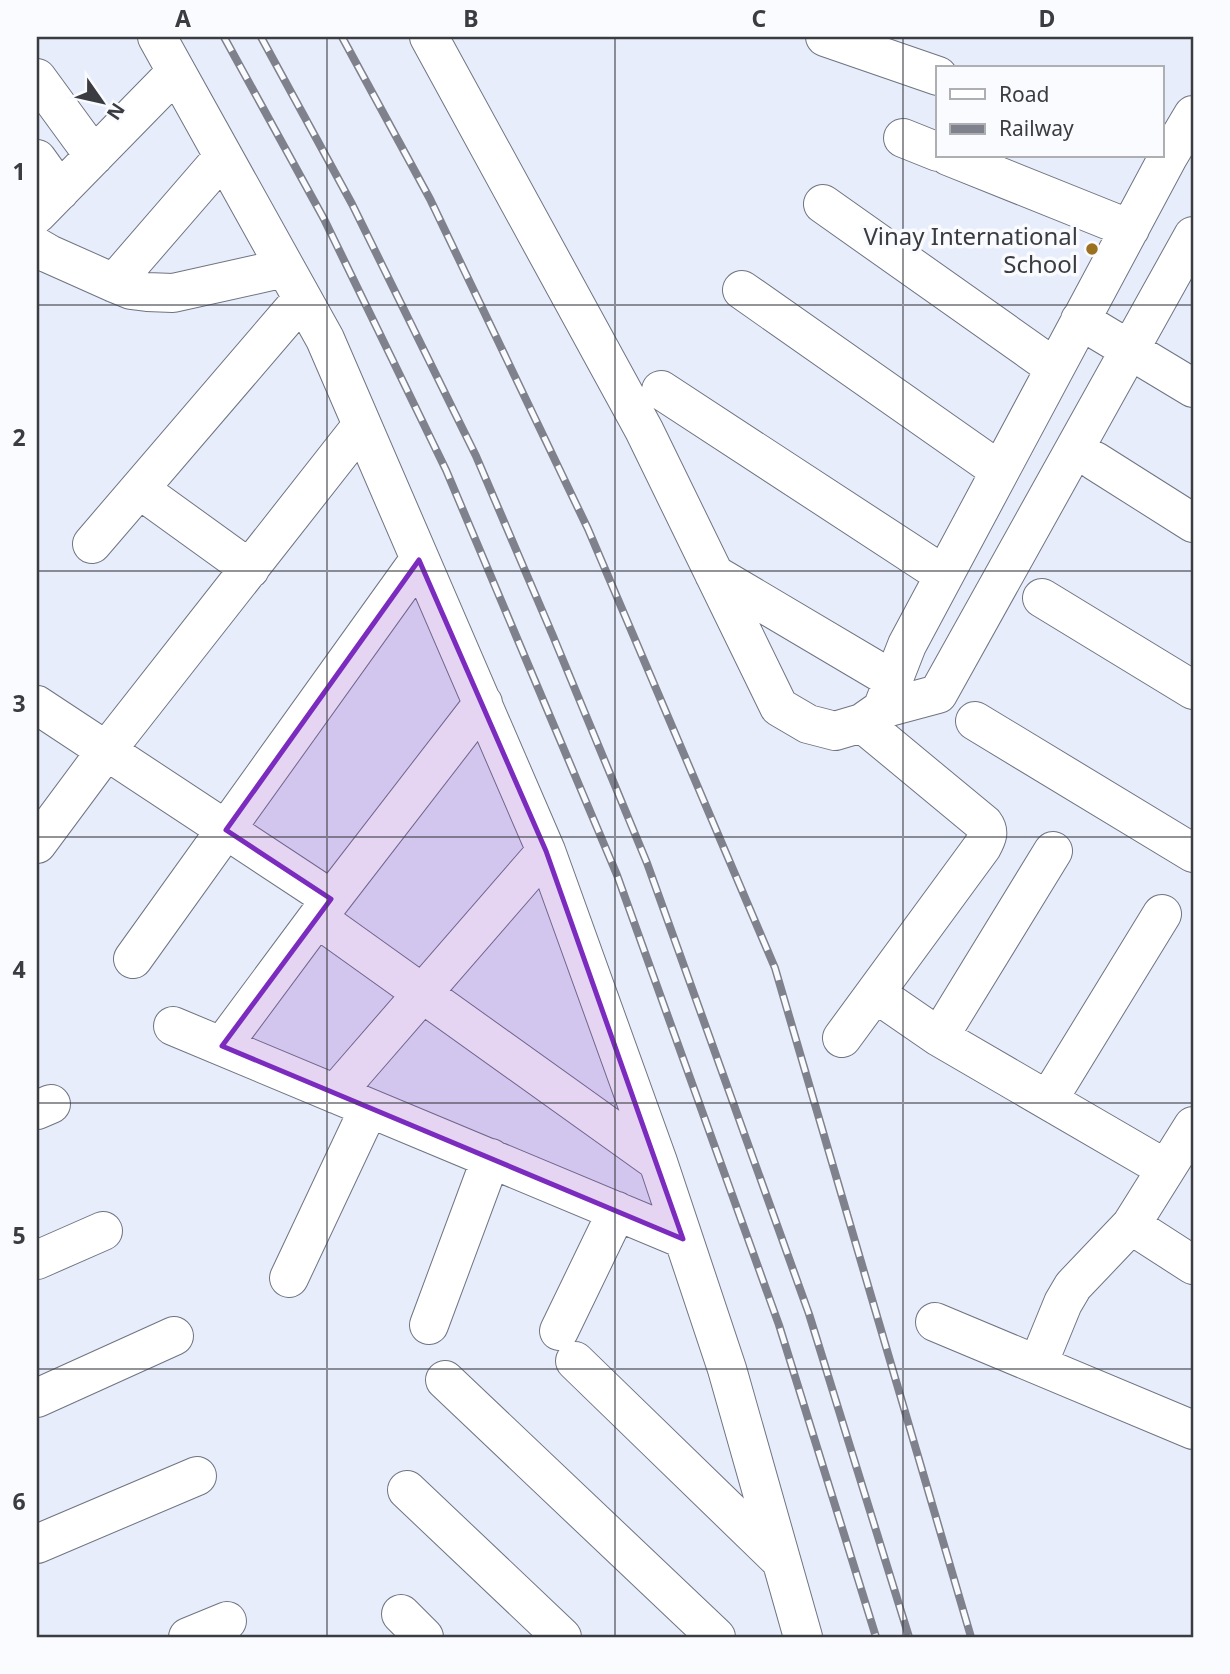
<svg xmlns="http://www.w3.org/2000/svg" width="1230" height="1674" viewBox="0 0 1230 1674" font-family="'Noto Sans',sans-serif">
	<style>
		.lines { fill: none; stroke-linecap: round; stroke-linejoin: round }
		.minor-casing { stroke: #6f7481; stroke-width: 40 }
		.minor { stroke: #fff; stroke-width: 38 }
		.rail-casing { stroke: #7f828c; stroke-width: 8 }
		.rail { stroke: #fafbfe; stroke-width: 5; stroke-dasharray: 16; stroke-linecap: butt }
		.marked { fill: #7b2cbf; fill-opacity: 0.2; stroke: #7b2cbf; stroke-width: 5; stroke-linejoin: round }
		.grid { fill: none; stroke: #3a3c42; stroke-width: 2; stroke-opacity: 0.55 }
		.poi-dot { fill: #9b711f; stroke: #fafbfe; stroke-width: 2.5 }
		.labels { text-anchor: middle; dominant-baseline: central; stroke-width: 7; stroke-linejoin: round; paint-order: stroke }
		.poi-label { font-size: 24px; fill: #3a3c42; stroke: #fafbfe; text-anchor: end }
		.neatline { fill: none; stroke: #3a3c42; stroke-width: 2.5 }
		.grid-label { font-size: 23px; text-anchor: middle; font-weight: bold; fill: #3a3c42 }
	</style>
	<rect width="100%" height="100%" fill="#e8edfc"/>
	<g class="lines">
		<defs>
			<path id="minor" d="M157 37 325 339 546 851 658 1162 727 1369 803 1637
				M429 37 644 430 779 707 808 724 835 731 862 723 882 709 938 694 1193 236
				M825 37 938 76
				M37 78 94 156
				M903 138 938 152
				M948 156 1130 229
				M37 159 60 191
				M823 204 1055 368
				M37 214 176 72
				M37 247 49 254 114 283 131 290 147 292 173 293 285 268
				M114 283 223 157
				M742 290 1000 471
				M1080 320 1193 388
				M661 390 944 575
				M1095 461 1193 523
				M139 489 250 569
				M92 544 302 299
				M714 574 893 680
				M1042 598 1193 690
				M37 705 331 899
				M882 709 907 645 1168 157 1193 115
				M975 721 1193 853
				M37 844 106 751 362 425
				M317 918 658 1162
				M133 959 419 560
				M875 993 939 1037 1166 1169
				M173 1026 683 1239
				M939 1037 1053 851
				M842 1038 982 847C987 838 990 832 984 824L862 723
				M222 1046 317 918 483 703
				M335 1094 546 851
				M1048 1100 1162 914
				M37 1110 51 1104
				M1131 1225 1193 1265
				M37 1260 103 1231
				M289 1278 369 1108
				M935 1322 1193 1430
				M429 1325 491 1158
				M559 1331 617 1211
				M575 1361 780 1560
				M1038 1364 1063 1303 1073 1286 1131 1225 1193 1126
				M445 1380 716 1637
				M37 1398 174 1336
				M407 1490 562 1637
				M37 1544 197 1476
				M401 1614 424 1637
				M188 1637 227 1621"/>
		</defs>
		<use href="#minor" class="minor-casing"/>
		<use href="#minor" class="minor"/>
		<defs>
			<path id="rail" d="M224 37 324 219 446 470 617 875 779 1325 876 1637
				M261 37 352 204 476 456 553 636 647 863 809 1314 909 1637
				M342 37 430 199 588 529 775 968 971 1637"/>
		</defs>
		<use href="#rail" class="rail-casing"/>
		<use href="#rail" class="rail"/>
	</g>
	<path class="marked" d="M419 560 546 851 683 1239 222 1046 331 899 226 830Z"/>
	<path class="grid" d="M327 37V1637M615 37V1637M903 37V1637M37 305H1193M37 571H1193M37 837H1193M37 1103H1193M37 1369H1193"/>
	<circle class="poi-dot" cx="1092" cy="249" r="7"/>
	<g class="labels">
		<g class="poi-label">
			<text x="1078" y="235">Vinay International<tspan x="1078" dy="28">School</tspan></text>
		</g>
	</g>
	<rect width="1230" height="1674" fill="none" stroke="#fafbfe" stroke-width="77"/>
	<rect x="936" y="66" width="228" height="91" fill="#fafbfe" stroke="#adafb3" stroke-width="2"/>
	<rect x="950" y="89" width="35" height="10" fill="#ffffff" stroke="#adafb3" stroke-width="2"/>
	<text x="999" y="102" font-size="21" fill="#3a3c42">Road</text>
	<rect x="950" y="124" width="35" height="10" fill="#7f828c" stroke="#adafb3" stroke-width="2"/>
	<text x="999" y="136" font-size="21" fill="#3a3c42">Railway</text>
	<g transform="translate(102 102) rotate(124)" stroke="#fafbfe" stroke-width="5" paint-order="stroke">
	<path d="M0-5L12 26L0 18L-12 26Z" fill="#3a3c42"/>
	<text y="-10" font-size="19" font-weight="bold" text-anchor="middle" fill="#3a3c42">N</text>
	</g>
	<rect x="38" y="38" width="1154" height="1598" class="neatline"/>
	<g class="grid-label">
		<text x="183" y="27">A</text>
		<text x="471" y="27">B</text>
		<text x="759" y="27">C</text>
		<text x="1047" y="27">D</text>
		<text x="19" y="180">1</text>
		<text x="19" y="446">2</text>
		<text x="19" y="712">3</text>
		<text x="19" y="978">4</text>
		<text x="19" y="1244">5</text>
		<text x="19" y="1510">6</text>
	</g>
</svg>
